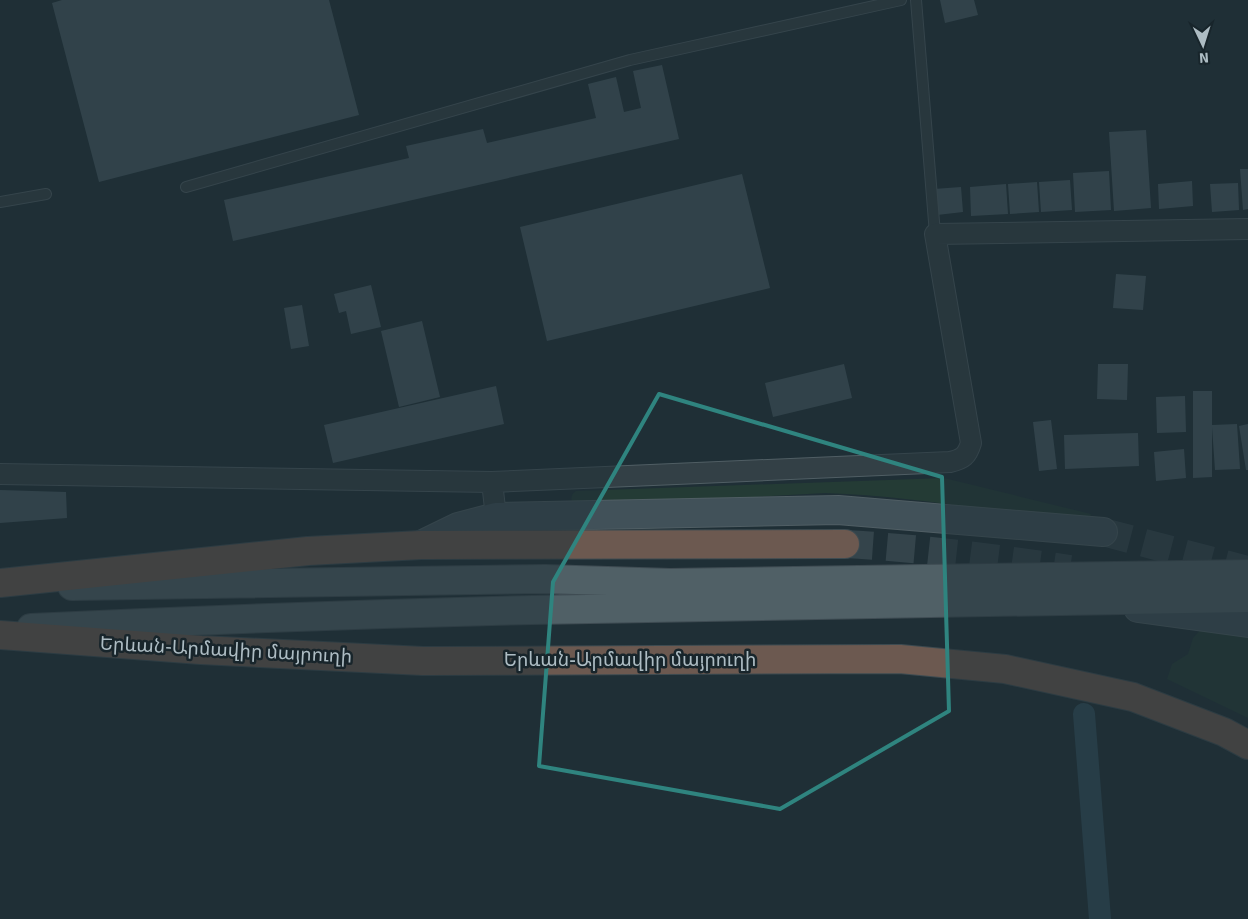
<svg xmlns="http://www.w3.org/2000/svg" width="1248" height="919" viewBox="0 0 1248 919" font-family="Signika,'Noto Sans Armenian',sans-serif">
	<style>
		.green { fill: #243b35 }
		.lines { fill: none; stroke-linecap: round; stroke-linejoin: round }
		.canal { stroke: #314e5b; stroke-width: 22 }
		.building { fill: #475a62 }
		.secondary-tunnel { stroke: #34444b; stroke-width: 28; stroke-dasharray: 28 14; stroke-linecap: butt }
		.highway-tunnel { stroke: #34444b; stroke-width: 28; stroke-dasharray: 28 14; stroke-linecap: butt }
		.lane-casing { stroke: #505e64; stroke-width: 12 }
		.street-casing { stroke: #505e64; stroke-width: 22 }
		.secondary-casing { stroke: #505e64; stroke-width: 30 }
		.primary-casing { stroke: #3f4c53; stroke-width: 30 }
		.highway-casing { stroke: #3d4b51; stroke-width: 30 }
		.lane { stroke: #334046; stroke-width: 10 }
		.street { stroke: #334046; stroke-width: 20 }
		.secondary { stroke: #415159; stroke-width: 28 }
		.primary { stroke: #506066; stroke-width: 28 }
		.highway { stroke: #6c5950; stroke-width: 28 }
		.marked { fill: none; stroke: #2f847f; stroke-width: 4; stroke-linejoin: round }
		.labels { text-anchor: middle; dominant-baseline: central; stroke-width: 5; stroke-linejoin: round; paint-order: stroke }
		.street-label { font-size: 19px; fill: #adbcc3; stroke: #18252b }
	</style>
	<rect width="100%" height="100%" fill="#1f2f36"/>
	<path class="green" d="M944 478 1091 514 1087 525C1000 512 913 496 825 493L577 507 573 505C571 500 570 495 576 491Z
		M1206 624 1248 632V718L1167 679 1172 664 1188 654 1193 638Z"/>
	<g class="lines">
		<path class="canal" d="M1084 714 1100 919"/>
	</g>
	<path class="building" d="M62 0H329L359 115 99 182 52 3Z
		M940 0H974L978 15 945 23Z
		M662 65 679 139 233 241 224 200 409 158 406 146 483 129 487 143 596 118 588 84 616 77 624 112 641 108 633 71Z
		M1146 130 1151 208 1114 211 1109 132Z
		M1240 169H1248V209L1243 210Z
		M1109 171 1111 210 1075 212 1073 173Z
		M742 174 770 288 547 341 520 227Z
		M1070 180 1072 210 1041 212 1039 182Z
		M1192 181 1193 206 1159 209 1158 184Z
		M1037 182 1039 212 1010 214 1008 184Z
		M1238 183 1239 210 1212 212 1210 184Z
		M1006 184 1008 214 971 216 970 187Z
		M961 187 963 212 937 215 934 189Z
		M1116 274 1146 276 1143 310 1113 308Z
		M371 285 381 327 351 334 346 311 339 313 334 294Z
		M302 305 309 346 291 349 284 308Z
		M422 321 440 397 399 407 381 331Z
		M844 364 852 398 773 417 765 383Z
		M1098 364H1128L1127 400 1097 399Z
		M496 386 504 424 333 463 324 425Z
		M1193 391H1212V425L1237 424 1240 469 1215 470 1212 427V477L1193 478Z
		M1185 396 1186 432 1157 433 1156 397Z
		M1051 420 1057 469 1039 471 1033 422Z
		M1248 424V470H1246L1239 426Z
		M1138 433 1139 466 1065 469 1064 435Z
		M1184 449 1186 478 1156 481 1154 452Z
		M0 490 66 492 67 518 0 523Z"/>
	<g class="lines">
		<path class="secondary-tunnel" d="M1103 532 1247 570"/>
		<path class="highway-tunnel" d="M845 544C920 548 995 558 1070 569"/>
		<defs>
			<path id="lane" d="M916 0 935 234
				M186 187 630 60 901 0
				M0 202 46 194"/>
			<path id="street" d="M0 474 492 482 950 462C963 459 967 456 971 443L935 234 1248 229
				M492 482 496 517"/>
			<path id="secondary" d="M421 545 458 527 496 517 838 510 1103 532
				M1138 608 1248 623"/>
			<path id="primary" d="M72 586 545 579 670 583 1248 574
				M31 628C198 620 365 614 533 610 771 604 1010 603 1248 598"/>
			<path id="highway" d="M0 583 308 551 421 545 845 544
				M0 635 201 650 423 661 900 659 1005 669 1133 697 1224 732 1248 745"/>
		</defs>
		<use href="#lane" class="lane-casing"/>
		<use href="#street" class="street-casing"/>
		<use href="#secondary" class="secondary-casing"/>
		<use href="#primary" class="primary-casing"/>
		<use href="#highway" class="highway-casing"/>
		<use href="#lane" class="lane"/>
		<use href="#street" class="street"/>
		<use href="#secondary" class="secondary"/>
		<use href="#primary" class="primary"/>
		<use href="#highway" class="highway"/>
	</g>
	<path d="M0 0H1248V919H0ZM659 394 942 477 949 711 780 809 539 766 553 582Z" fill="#1f2f36" fill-opacity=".55" fill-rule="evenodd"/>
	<path class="marked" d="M659 394 942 477 949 711 780 809 539 766 553 582Z"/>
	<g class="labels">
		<g class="street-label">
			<text transform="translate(226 650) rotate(3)">Երևան-Արմավիր մայրուղի</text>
			<text x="630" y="660">Երևան-Արմավիր մայրուղի</text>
		</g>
	</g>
	<g transform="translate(1203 45) rotate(176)" stroke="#18252b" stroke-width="4" paint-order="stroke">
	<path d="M0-4L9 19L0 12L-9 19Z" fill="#adbcc3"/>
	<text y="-8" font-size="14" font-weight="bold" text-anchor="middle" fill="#adbcc3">N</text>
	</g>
</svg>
